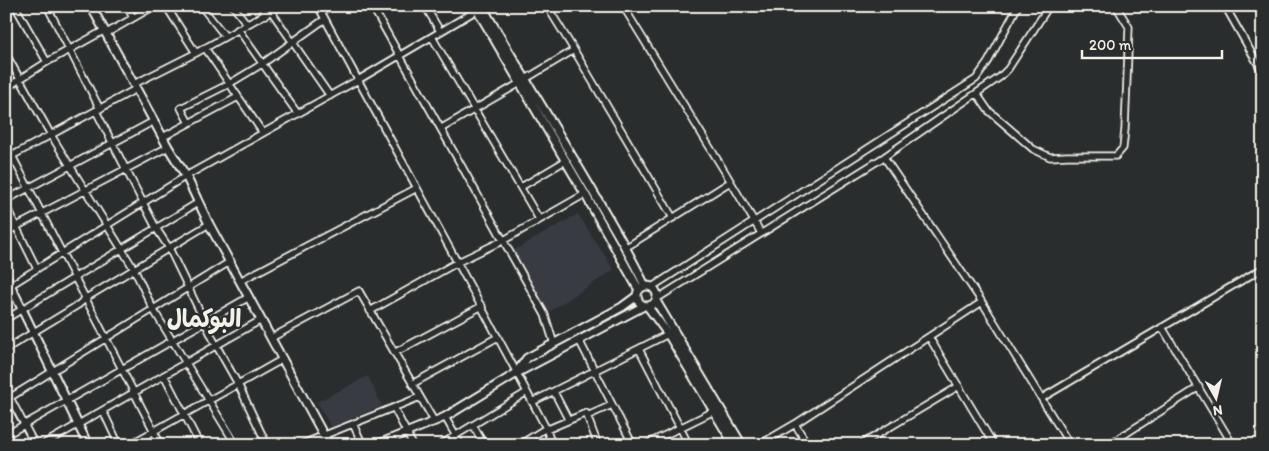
<svg xmlns="http://www.w3.org/2000/svg" width="1269" height="451" viewBox="0 0 1269 451" font-family="Itim,'Playpen Sans Arabic',sans-serif">
	<style>
		.built { fill: #383b42 }
		.lines { fill: none; stroke-linecap: round; stroke-linejoin: round }
		.minor-casing { stroke: #f4f1e8; stroke-width: 9 }
		.tertiary-casing { stroke: #f4f1e8; stroke-width: 11 }
		.minor { stroke: #2a2d2e; stroke-width: 5.5 }
		.tertiary { stroke: #2a2d2e; stroke-width: 7 }
		.labels { text-anchor: middle; dominant-baseline: central; stroke-width: 4.5; stroke-linejoin: round; paint-order: stroke }
		.district-label { font-size: 24px; font-weight: bold; fill: #f4f1e8; stroke: #2a2d2e }
	</style>
	<rect width="100%" height="100%" fill="#2a2d2e"/>
	<filter id="ink" filterUnits="userSpaceOnUse"><feTurbulence type="fractalNoise" baseFrequency=".02" numOctaves="2"/><feDisplacementMap in="SourceGraphic" scale="10" xChannelSelector="R" yChannelSelector="G"/><feConvolveMatrix kernelMatrix="1 2 1 2 8 2 1 2 1" color-interpolation-filters="sRGB"/></filter>
	<g filter="url(#ink)">
		<path class="built" d="M578 214 614 270 547 313 513 251Z
			M368 376 382 406 331 427 317 402Z"/>
		<g class="lines">
			<defs>
				<path id="minor" d="M15 6 47 62
					M47 6 100 109
					M127 6 133 18
					M166 6 196 53
					M201 6 225 36
					M233 6 247 24
					M261 6 266 15
					M318 6C394 147 472 287 546 428L552 445
					M372 6 545 315 554 344
					M425 6 440 31
					M547 6 574 50 673 218
					M623 6 725 172 761 233
					M1225 6 1263 73
					M271 11 330 96
					M238 29 298 114
					M107 33 154 6
					M432 37 539 219
					M205 48 263 133
					M6 54 51 135 134 269 153 309 236 445
					M524 80 574 50
					M134 84 196 53 280 6
					M6 88 47 62 105 30
					M977 94 988 110 1033 149 1050 157 1067 156H1116L1123 148 1125 129 1129 27 1116 6
					M96 111 156 228 169 248 216 345 238 384 267 445
					M189 123 181 108 229 84 262 64 325 19
					M442 128 520 83
					M163 137 238 97
					M6 144 161 445
					M884 157 982 302 1070 445
					M6 159 136 89
					M521 187 565 161
					M6 200 154 121
					M6 206 37 269
					M6 232 168 147
					M625 248 730 182
					M240 281 417 188
					M652 287 976 79 988 62 1018 6
					M6 288 186 176 358 80 477 10
					M658 298 884 157 1000 77 1008 69 1049 6
					M370 311 458 262 504 240 585 194
					M6 319 199 202
					M1162 327 1233 445
					M929 337 994 445
					M271 338 359 291 434 421
					M579 340 633 445
					M6 349 78 305 86 298 209 224
					M639 349 689 445
					M394 353 482 306
					M164 375 200 445
					M412 384 498 337
					M6 390 35 445
					M554 392 568 419
					M1042 398 1263 268
					M6 400 231 261
					M532 402 668 334
					M394 408 413 445
					M103 411 119 445
					M587 416 612 405
					M445 417 461 445
					M353 424 363 445
					M795 424 808 445
					M473 425 484 445
					M546 430 586 413 598 445
					M6 435 249 297
					M42 445 261 320
					M129 445 283 359
					M300 445 420 397
					M440 445 527 392
					M519 445 546 428
					M645 445 714 411
					M759 445 795 424 982 302
					M860 445 959 386
					M1108 445 1199 387"/>
				<path id="tertiary" d="M91 6 168 147 186 176 209 224 329 445
					M475 6 585 194 639 290
					M482 6C520 72 561 136 599 202 615 230 632 257 645 286
					M6 276 88 445
					M637 296a10 10 0 1 1 20 0a10 10 0 1 1-20 0Z
					M656 301 742 445
					M648 307 668 334 734 445
					M517 372 527 358 622 307 637 296
					M376 445 445 417 517 373 644 306"/>
			</defs>
			<use href="#minor" class="minor-casing"/>
			<use href="#tertiary" class="tertiary-casing"/>
			<use href="#minor" class="minor"/>
			<use href="#tertiary" class="tertiary"/>
		</g>
	</g>
	<g class="labels">
		<g class="district-label">
			<text x="204" y="318">البوكمال</text>
		</g>
	</g>
	<rect width="1269" height="451" fill="none" stroke="#2a2d2e" stroke-width="25"/>
	<rect x="12" y="12" width="1244" height="426" fill="none" stroke="#f4f1e8" stroke-width="2" filter="url(#ink)"/>
	<g transform="translate(1216 398) rotate(172)" stroke="#2a2d2e" stroke-width="4" paint-order="stroke">
	<path d="M0-4L9 19L0 12L-9 19Z" fill="#f4f1e8"/>
	<text y="-8" font-size="14" font-weight="bold" text-anchor="middle" fill="#f4f1e8">N</text>
	</g>
	<path d="M1082 50v8h140v-8" fill="none" stroke="#f4f1e8" stroke-width="2.5"/>
	<text x="1089" y="50" font-size="15" fill="#f4f1e8" stroke="#2a2d2e" stroke-width="4" paint-order="stroke">200 m</text>
</svg>
